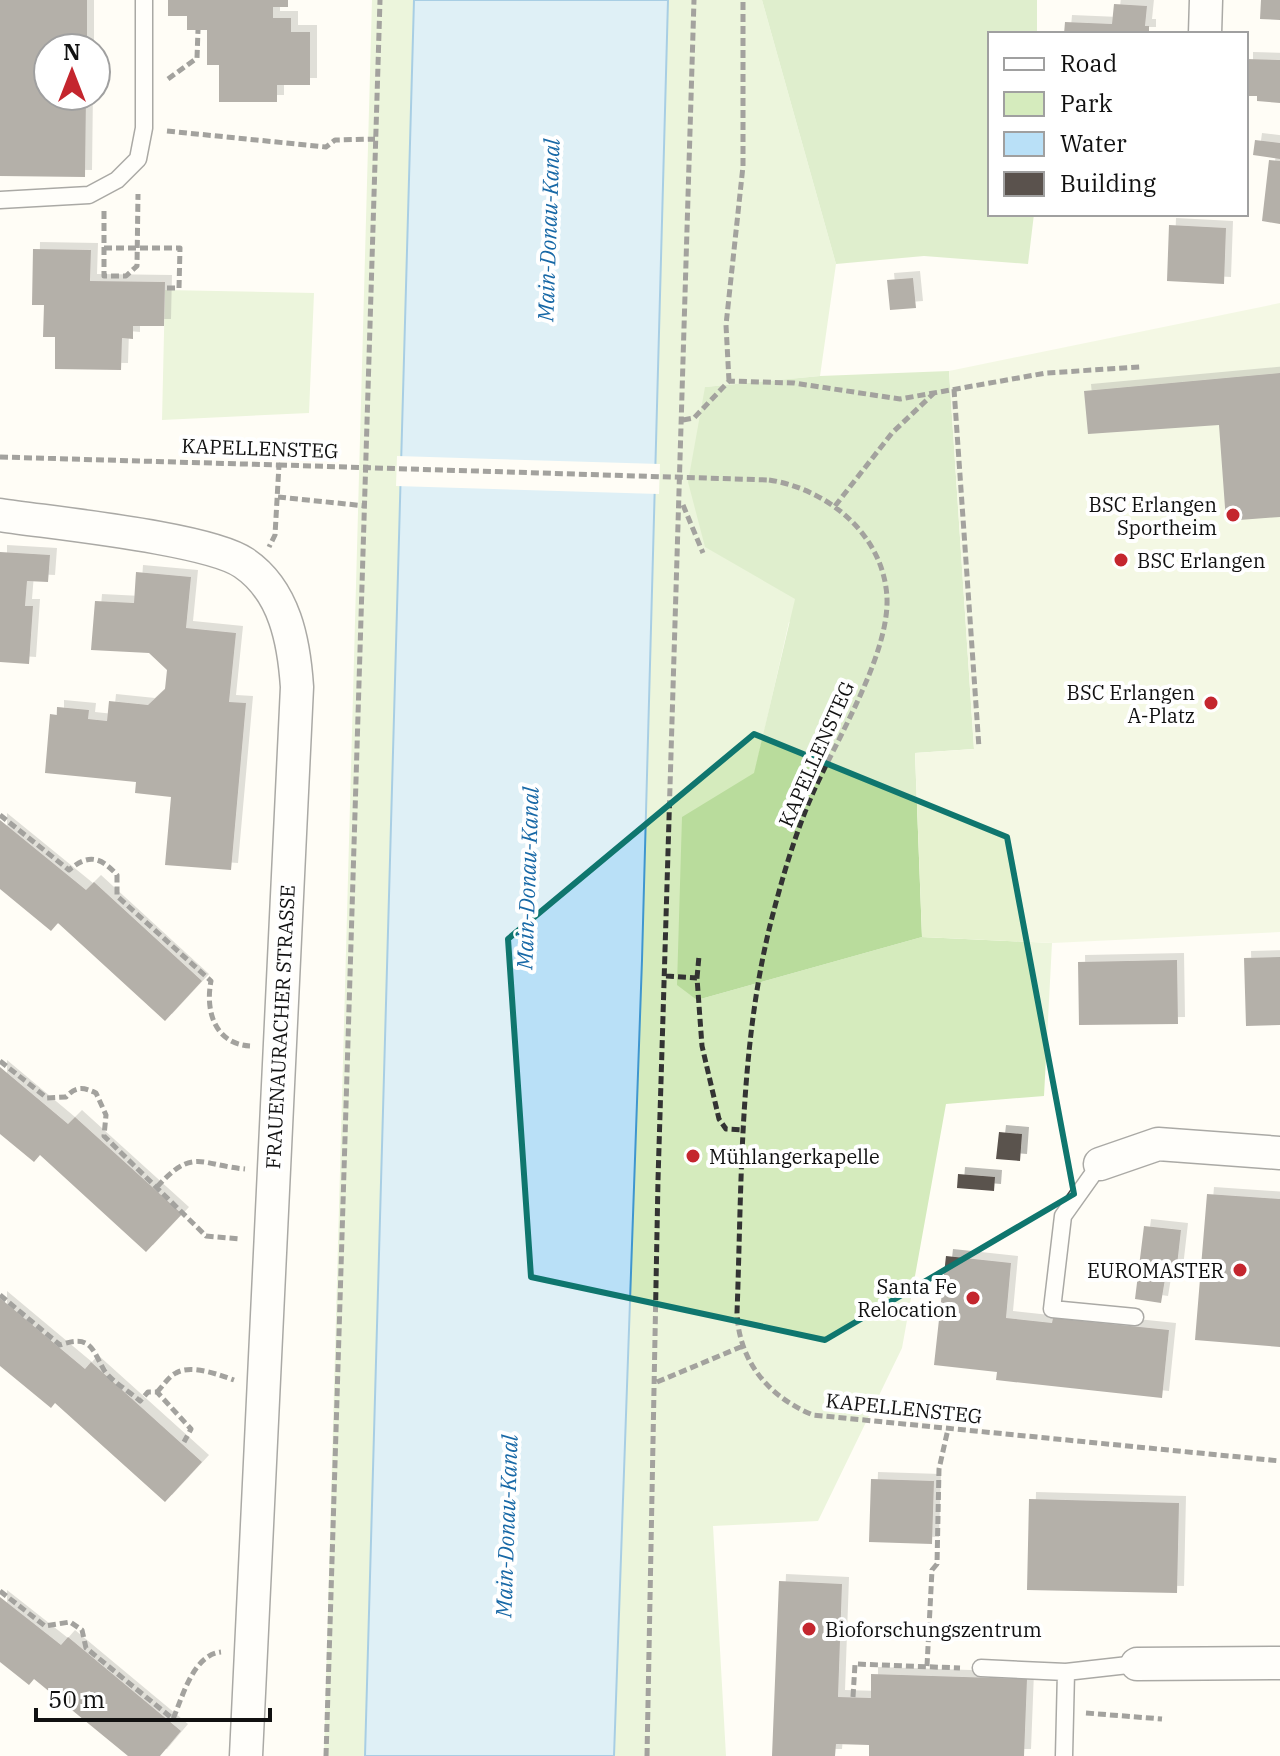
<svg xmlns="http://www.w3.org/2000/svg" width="1280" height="1756" viewBox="0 0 1280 1756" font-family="'IBM Plex Serif',serif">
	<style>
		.green { fill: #d5ebbd }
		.forest { fill: #b9dc9c }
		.pitch { fill: #e6f2cf }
		.water { fill: #b9e0f7; stroke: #3f96cf; stroke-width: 2 }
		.pier { fill: #fffdf5 }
		.building { fill: #5a524d; filter: url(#shadow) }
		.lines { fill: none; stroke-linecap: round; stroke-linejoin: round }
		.service-casing { stroke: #444; stroke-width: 19 }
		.minor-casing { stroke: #444; stroke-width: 35 }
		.path { stroke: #333; stroke-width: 5; stroke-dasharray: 8 4; stroke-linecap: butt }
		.service { stroke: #fff; stroke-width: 16 }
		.minor { stroke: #fff; stroke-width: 32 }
		.path-bridge { stroke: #333; stroke-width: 5; stroke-dasharray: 8 4; stroke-linecap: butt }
		.marked { fill: none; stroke: #0f766e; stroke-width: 6; stroke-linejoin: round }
		.poi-dot { fill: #c4262e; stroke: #fff; stroke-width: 3 }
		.labels { text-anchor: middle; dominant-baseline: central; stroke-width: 8; stroke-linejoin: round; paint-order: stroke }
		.street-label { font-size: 20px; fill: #111; stroke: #fff }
		.poi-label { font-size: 20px; fill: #111; stroke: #fff; text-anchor: end }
		.water-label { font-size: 22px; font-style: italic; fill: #1768a6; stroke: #fff }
	</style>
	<defs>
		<filter id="shadow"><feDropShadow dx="7" dy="-7" stdDeviation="0" flood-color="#0004"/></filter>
	</defs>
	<rect width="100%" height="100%" fill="#fffdf5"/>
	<path class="green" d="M372 0H414L365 1756H324Z
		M668 0H762L836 264 820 376 705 387 795 572 805 616 789 622 713 956 697 1000 922 937 1052 943 1044 1096 946 1104 902 1348 818 1521 713 1526 726 1756H614L642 960Z
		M165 290 314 293 309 413 162 420Z"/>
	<path class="forest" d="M762 0H1037V34H990V214H1034L1028 264 924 256 836 264Z
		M949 371 974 749 915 753 922 937 697 1000 677 985 682 817 754 773 795 599 705 547 688 482 705 387 820 376Z"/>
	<path class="pitch" d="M1280 303V932L1053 943 922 937 915 753 974 749 949 371Z"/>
	<path class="water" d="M414 0H668L642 960 614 1756H365Z"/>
	<path class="pier" d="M397 456 660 464 659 494 396 486Z"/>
	<path class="building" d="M0 0H87V48H48V96H86L85 177 0 176Z
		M168 0H288V7H273V18H291V32H310V85H277V102H219V65H207V30H187V16H168Z
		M1261 0H1280V20L1260 19Z
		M1114 4 1147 6 1145 26H1149V34H1064L1065 22 1112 24Z
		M1246 59 1280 60V103L1257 101V96H1246Z
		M1255 140 1280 143V159L1253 155Z
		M1269 160 1280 161V224L1262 221Z
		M1169 225 1226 228 1224 284 1167 281Z
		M33 249 91 250 90 281 165 282 164 326H133V339L122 338 121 370 55 369V337H43L44 305H32Z
		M913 278 916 308 890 310 887 280Z
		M1280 373V517L1226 521 1219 425 1088 434 1084 391Z
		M0 552 50 555 48 582 27 581 25 606H33L29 664 0 662Z
		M136 572 191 577 186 628 236 633 229 702 246 703 231 870 165 865 171 797 135 793 136 782 45 773 50 714 57 715V707L89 710 88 719 107 721 109 701 148 705 165 689 167 670 149 653 91 650 95 601 134 603Z
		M0 820 86 890 94 882 202 981 165 1021 58 923 51 931 0 889Z
		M1280 957V1025L1246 1026 1244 958Z
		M1177 960 1178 1024 1079 1025 1078 962Z
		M0 1067 68 1124 75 1117 182 1214 146 1252 40 1155 34 1162 0 1134Z
		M999 1132 1022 1134 1020 1161 996 1159Z
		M958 1174 995 1177 994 1191 957 1188Z
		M1207 1194 1280 1199V1347L1195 1340Z
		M1144 1226 1181 1230 1176 1274 1166 1273 1161 1303 1135 1299Z
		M946 1256 1011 1263 1006 1318 1052 1323 1053 1318 1169 1330 1162 1398 996 1380 997 1372 934 1365Z
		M0 1298 85 1369 91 1362 202 1462 165 1502 55 1403 51 1408 0 1366Z
		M871 1479 934 1481 932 1544 869 1542Z
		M1029 1499 1179 1503 1177 1593 1027 1590Z
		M779 1581 842 1584 838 1697 871 1698V1674L1027 1679 1024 1756H869V1745L836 1744 835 1756H772Z
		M0 1597 61 1645 68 1637 181 1731 160 1756H128L34 1679 29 1685 0 1662Z"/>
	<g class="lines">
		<defs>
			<path id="service" d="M0 200 89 195 117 180 138 159 144 128V0
				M1100 1164 1063 1216 1052 1309 1135 1317
				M981 1668 1066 1672 1137 1664
				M1064 1756 1066 1672"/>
			<path id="minor" d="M1205 34 1206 0
				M0 515C52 523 208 538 244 563 285 591 294 642 297 687L246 1756
				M1100 1164 1158 1144 1280 1153
				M1137 1664 1280 1663"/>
		</defs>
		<use href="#service" class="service-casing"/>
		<use href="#minor" class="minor-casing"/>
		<path class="path" d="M168 79 197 58 198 30
			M167 131 326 147 335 140 375 139
			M104 211V276H126L137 266 138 194
			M104 248H180L179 288H165
			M729 381 726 325 743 166V0
			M954 389 979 748
			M683 420 694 418 729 381 794 383 900 399 1046 373 1140 367
			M0 457 279 465 275 535 269 547
			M769 480C828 489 884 535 887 598 889 656 835 742 812 795 796 832 784 872 774 910 739 1040 742 1180 737 1313 739 1362 769 1397 813 1415L1280 1461
			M278 497 366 506
			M683 505 703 553
			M835 506 892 433 934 393
			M0 815 69 870C88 854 100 856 117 875V896L211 981C205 1011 215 1044 250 1046
			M666 976 697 978 702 1046 719 1119 726 1129 744 1130
			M697 978 699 956
			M0 1061 47 1098 66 1097C76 1086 83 1087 96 1093L106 1115 104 1136 206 1236 241 1239
			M157 1187C193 1147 200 1165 245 1169
			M0 1295 60 1345C91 1334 92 1349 104 1370 111 1381 130 1392 140 1401L148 1392H157L191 1429 184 1442
			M657 1382 743 1346
			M157 1392C163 1386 169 1376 176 1373 191 1364 220 1375 234 1380
			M0 1591 45 1626 70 1622 82 1630 86 1648 173 1719C183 1696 193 1655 221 1652
			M927 1666 932 1570 937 1564 939 1469 948 1429
			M853 1697 855 1664 960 1668
			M1086 1713 1162 1719
			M326 1756 380 0
			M647 1756 658 1180 694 0"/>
		<use href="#service" class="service"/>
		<use href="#minor" class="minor"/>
		<path class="path-bridge" d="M279 465 769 480"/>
	</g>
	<path d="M0 0H1280V1756H0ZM754 734 1007 837 1074 1194 825 1340 531 1277 508 939Z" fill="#fffdf5" fill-opacity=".55" fill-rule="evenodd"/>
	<path class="marked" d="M754 734 1007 837 1074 1194 825 1340 531 1277 508 939Z"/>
	<g class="poi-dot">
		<circle cx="1233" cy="515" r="8"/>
		<circle cx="1121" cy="560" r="8"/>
		<circle cx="1211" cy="703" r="8"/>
		<circle cx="693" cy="1156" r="8"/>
		<circle cx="1240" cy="1270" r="8"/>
		<circle cx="973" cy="1298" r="8"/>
		<circle cx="809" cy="1629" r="8"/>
	</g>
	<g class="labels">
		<g class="street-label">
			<text transform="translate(260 448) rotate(2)">KAPELLENSTEG</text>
			<text transform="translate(816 754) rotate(-66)">KAPELLENSTEG</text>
			<text transform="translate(280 1027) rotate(-87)">FRAUENAURACHER STRASSE</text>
			<text transform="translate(904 1408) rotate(6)">KAPELLENSTEG</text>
		</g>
		<g class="poi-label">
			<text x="1217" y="504">BSC Erlangen<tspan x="1217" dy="23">Sportheim</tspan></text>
			<text x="1137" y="560" text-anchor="start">BSC Erlangen</text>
			<text x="1195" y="692">BSC Erlangen<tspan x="1195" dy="23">A-Platz</tspan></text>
			<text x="709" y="1156" text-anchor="start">Mühlangerkapelle</text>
			<text x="1224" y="1270">EUROMASTER</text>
			<text x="957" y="1286">Santa Fe<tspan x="957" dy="23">Relocation</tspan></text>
			<text x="825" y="1629" text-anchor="start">Bioforschungszentrum</text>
		</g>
		<g class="water-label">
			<text transform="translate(548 230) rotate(-88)">Main-Donau-Kanal</text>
			<text transform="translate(527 878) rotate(-88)">Main-Donau-Kanal</text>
			<text transform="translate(506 1526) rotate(-88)">Main-Donau-Kanal</text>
		</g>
	</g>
	<rect x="988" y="32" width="260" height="184" fill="#ffffff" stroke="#a0a0a0" stroke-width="2"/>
	<rect x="1004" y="58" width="40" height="12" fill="#ffffff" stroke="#a0a0a0" stroke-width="2"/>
	<text x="1060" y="72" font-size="24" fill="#111111">Road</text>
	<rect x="1004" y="92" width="40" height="24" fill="#d5ebbd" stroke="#a0a0a0" stroke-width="2"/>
	<text x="1060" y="112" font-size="24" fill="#111111">Park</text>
	<rect x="1004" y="132" width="40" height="24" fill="#b9e0f7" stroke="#a0a0a0" stroke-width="2"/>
	<text x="1060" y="152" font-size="24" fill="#111111">Water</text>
	<rect x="1004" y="172" width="40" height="24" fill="#5a524d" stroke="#a0a0a0" stroke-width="2"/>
	<text x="1060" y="192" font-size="24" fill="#111111">Building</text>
	<g transform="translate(72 72)"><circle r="38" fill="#ffffff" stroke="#a0a0a0" stroke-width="2"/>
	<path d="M0-6L14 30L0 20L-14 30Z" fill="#c4262e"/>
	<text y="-12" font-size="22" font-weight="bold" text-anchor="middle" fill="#111111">N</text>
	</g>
	<path d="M36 1708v12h234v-12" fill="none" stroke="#111111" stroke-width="4"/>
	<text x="48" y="1708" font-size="24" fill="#111111" stroke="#ffffff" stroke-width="6" paint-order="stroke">50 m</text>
</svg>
